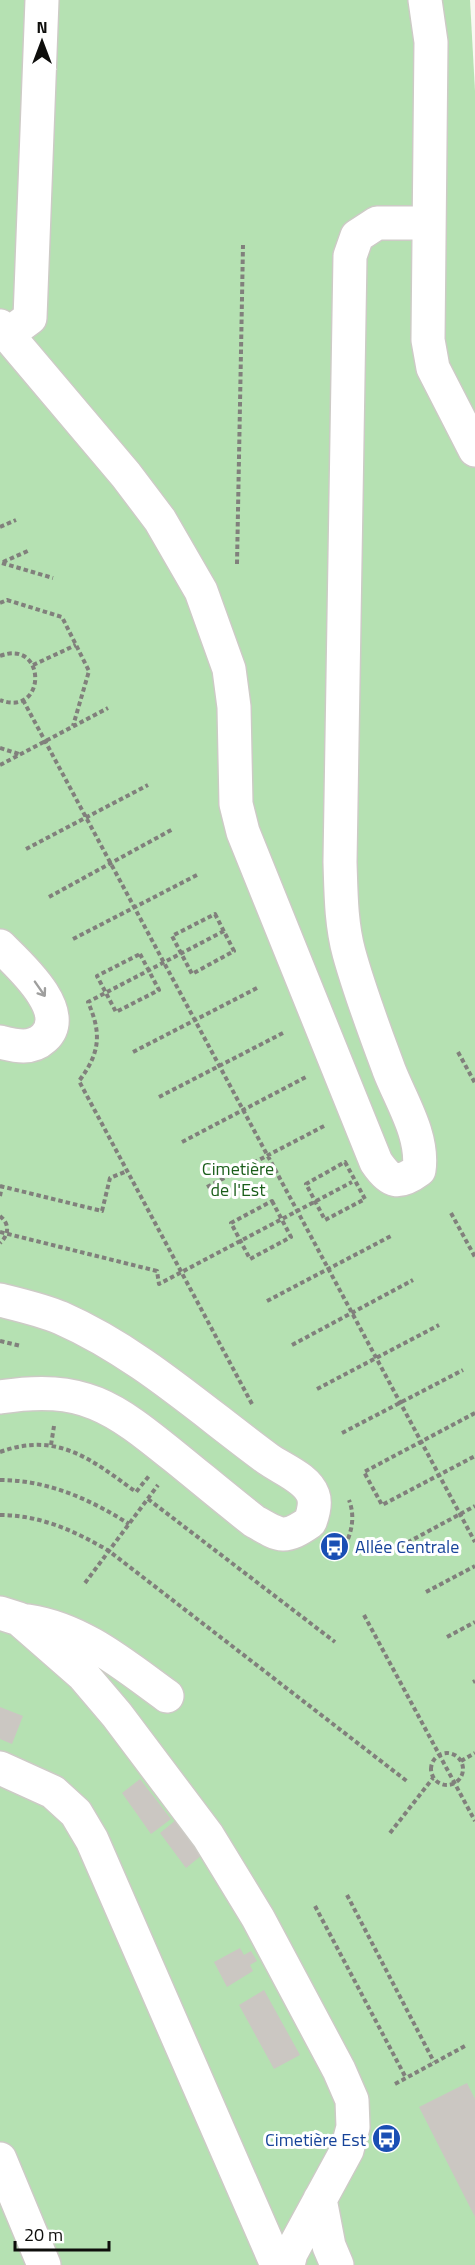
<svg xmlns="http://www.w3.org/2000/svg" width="475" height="2265" viewBox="0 0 475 2265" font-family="'Titillium Web',sans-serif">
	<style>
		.green { fill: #b5e1b2 }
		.building { fill: #cbc7c2 }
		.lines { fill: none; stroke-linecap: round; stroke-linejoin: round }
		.minor-casing { stroke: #cdcbc6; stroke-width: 36 }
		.path { stroke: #81807c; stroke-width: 4; stroke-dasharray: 4.5 3; stroke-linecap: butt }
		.minor { stroke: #fff; stroke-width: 33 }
		.oneway { stroke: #9f9f9e }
		.labels { text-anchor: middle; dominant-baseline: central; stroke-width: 6; stroke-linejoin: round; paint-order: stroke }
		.park-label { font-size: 18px; fill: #1a5e1a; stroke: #fff }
		.transit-label { font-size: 18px; fill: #164399; stroke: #fff; text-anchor: start }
	</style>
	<rect width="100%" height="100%" fill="#f8f7f1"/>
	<path class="green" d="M0 0H470L475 91V2265H0Z"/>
	<path class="building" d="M0 1707 23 1716 12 1744 0 1739Z
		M140 1779 171 1819 151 1834 122 1793Z
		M176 1820 202 1855 186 1868 160 1833Z
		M240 1948 244 1955 251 1951 257 1961 250 1965 253 1971 227 1987 214 1962Z
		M264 1990 300 2055 274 2069 239 2005Z
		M467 2083 475 2099V2217L419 2107Z"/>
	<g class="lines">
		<defs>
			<path id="minor" d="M425 0 431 42 428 340 433 368 475 450
				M0 326 126 475 160 520 201 591 229 669 234 707 236 804 243 832 376 1162C390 1183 399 1185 419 1170 424 1136 401 1101 389 1070 375 1032 360 993 349 953 341 924 341 893 340 862L350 256 357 236 377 223H429
				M7 335 30 318 42 0
				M0 946C17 963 73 1012 44 1038 31 1050 16 1046 0 1042
				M0 1300C20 1305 42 1310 61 1318 138 1352 200 1409 268 1459 282 1469 307 1478 313 1495 316 1503 313 1514 310 1522 284 1540 280 1536 254 1521 227 1500 201 1478 175 1457 113 1407 84 1384 0 1397
				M0 1613 19 1619 83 1675 117 1715 208 1836 258 1918 339 2070 352 2100 353 2127 347 2150 291 2253 288 2265
				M28 1621C82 1629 124 1665 167 1696
				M0 1768 53 1792 76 1813 92 1840 277 2265
				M0 2159 44 2265
				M320 2199 329 2246 337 2265"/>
		</defs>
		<use href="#minor" class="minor-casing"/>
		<path class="path" d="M0 527 16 520
			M3 562 30 550
			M2 563 53 578
			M237 564 243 245
			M0 603 7 600 62 617 89 671 73 726
			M0 656C47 638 47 718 0 700
			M33 665 76 645
			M23 700 475 1542
			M0 748 19 754
			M0 765 108 708
			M26 849 148 785
			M49 897 173 829
			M215 914 234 951 192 974 172 936Z
			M224 931 88 1002C102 1034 100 1053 79 1081L252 1404
			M73 939 197 875
			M140 954 159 990 116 1012 97 976Z
			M133 1052 259 987
			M458 1052 475 1083
			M159 1097 283 1033
			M182 1142 306 1077
			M345 1162 365 1199 325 1220 306 1184Z
			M0 1186 102 1211 110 1178 127 1171
			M207 1187 326 1125
			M0 1196 2 1186
			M272 1201 291 1237 250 1259 231 1223Z
			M451 1213 475 1257
			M0 1216C10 1224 9 1235 0 1243
			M0 1232 157 1271 159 1284 352 1182
			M267 1301 391 1236
			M0 1341 21 1346
			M292 1345 413 1280
			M317 1389 439 1325
			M475 1413 364 1472 382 1505 475 1456
			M342 1433 463 1370
			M51 1445 54 1426
			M0 1452C58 1431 92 1460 136 1492L149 1476
			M0 1480C47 1480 90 1499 129 1524
			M148 1499 335 1642
			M0 1515C40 1515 75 1531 109 1551L408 1782
			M348 1539C353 1526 354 1513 349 1500
			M401 1546 475 1506
			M85 1583 158 1485
			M426 1592 475 1566
			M364 1615 475 1821
			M447 1637 475 1622
			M473 1682 475 1681
			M431 1769a16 16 0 1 1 32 0a16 16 0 1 1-32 0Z
			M461 1761 475 1753
			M390 1833 433 1778
			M347 1895 434 2062
			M315 1906 406 2078
			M395 2084 465 2046"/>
		<use href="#minor" class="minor"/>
	</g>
	<defs><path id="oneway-shaft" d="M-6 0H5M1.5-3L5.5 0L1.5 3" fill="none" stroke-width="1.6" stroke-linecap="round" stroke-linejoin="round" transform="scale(1.5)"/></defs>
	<use class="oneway" href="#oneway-shaft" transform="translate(40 989) rotate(55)"/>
	<defs>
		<symbol id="bus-disc" viewBox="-11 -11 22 22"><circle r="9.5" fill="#1a4fb4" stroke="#fff"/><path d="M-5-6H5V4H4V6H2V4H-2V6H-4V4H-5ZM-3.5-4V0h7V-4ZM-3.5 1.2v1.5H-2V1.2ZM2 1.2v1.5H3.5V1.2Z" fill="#fff"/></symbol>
	</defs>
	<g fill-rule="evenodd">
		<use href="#bus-disc" x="318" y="1530" width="33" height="33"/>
		<use href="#bus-disc" x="370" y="2122" width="33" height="33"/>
	</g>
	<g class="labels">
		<g class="park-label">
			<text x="238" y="1168">Cimetière<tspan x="238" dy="21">de l'Est</tspan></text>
		</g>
		<g class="transit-label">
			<text x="355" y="1546">Allée Centrale</text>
			<text x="366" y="2139" text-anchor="end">Cimetière Est</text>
		</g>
	</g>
	<g transform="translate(42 42)" stroke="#ffffff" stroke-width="4.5" paint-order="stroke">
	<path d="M0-4.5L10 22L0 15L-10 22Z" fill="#0e0e0c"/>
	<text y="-9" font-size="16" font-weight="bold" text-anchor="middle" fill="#0e0e0c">N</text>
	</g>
	<path d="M15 2241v9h94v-9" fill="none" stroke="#0e0e0c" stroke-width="3"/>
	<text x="24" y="2241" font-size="18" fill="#0e0e0c" stroke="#ffffff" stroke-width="4.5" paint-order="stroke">20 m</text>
</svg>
